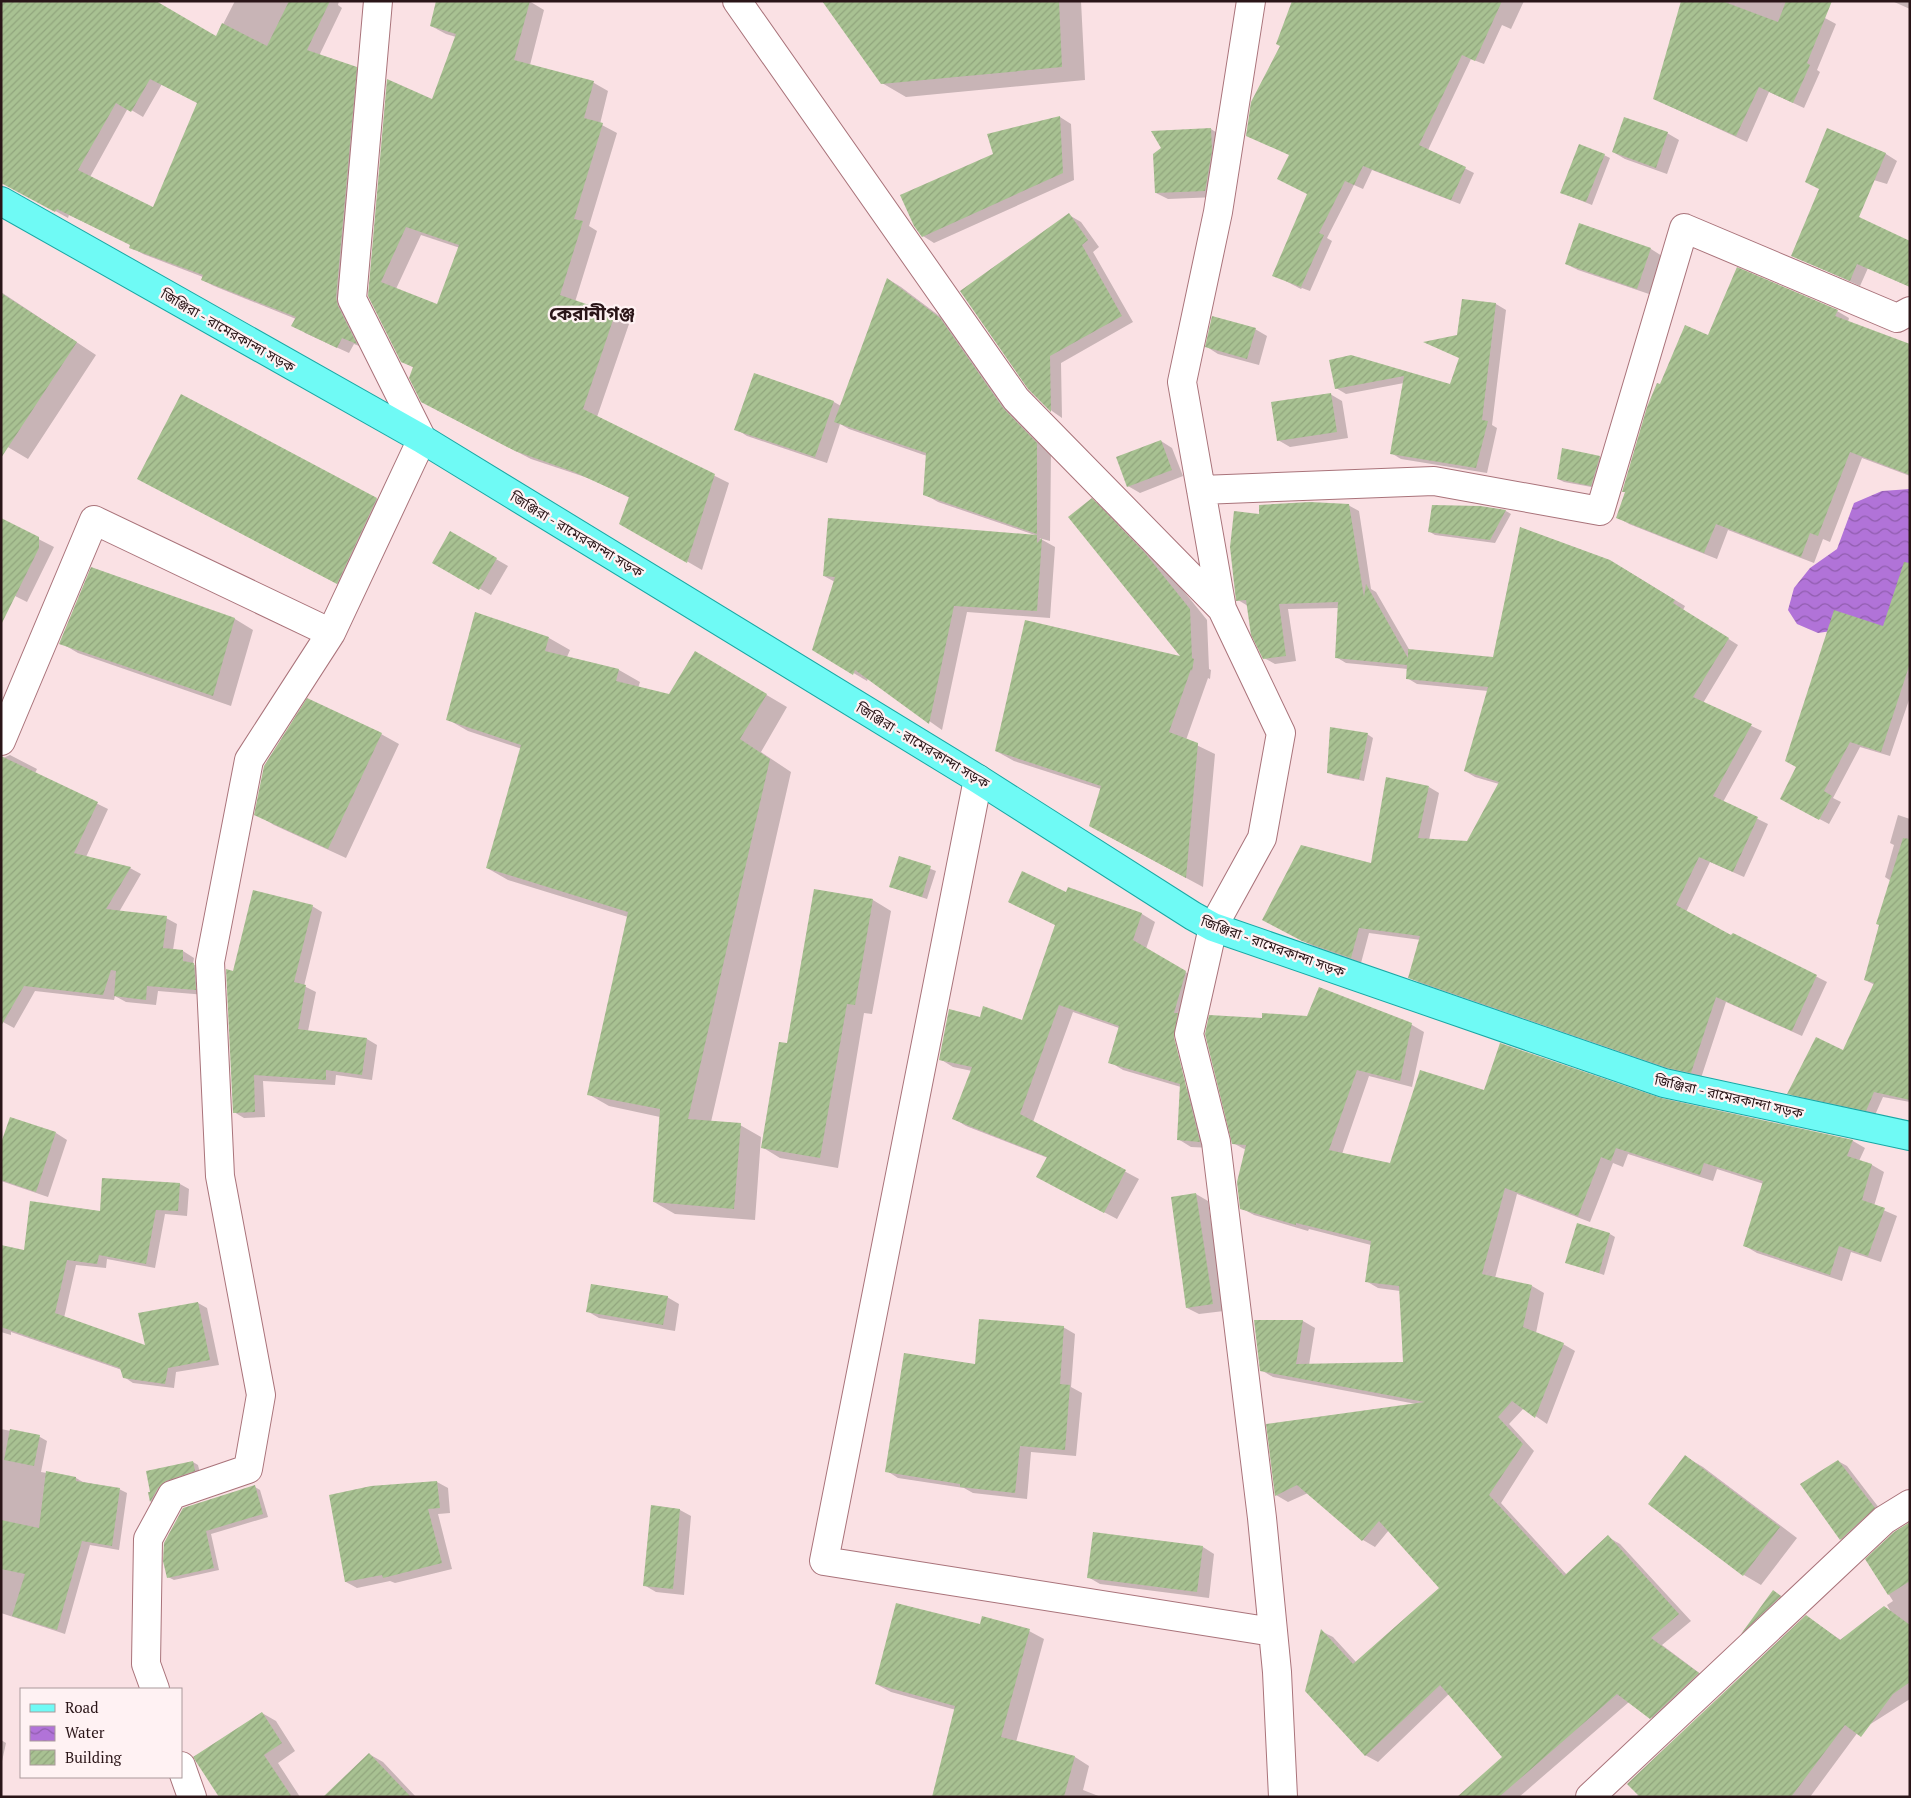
<svg xmlns="http://www.w3.org/2000/svg" width="1911" height="1798" viewBox="0 0 1911 1798" font-family="'PT Serif','Noto Sans Bengali',serif">
	<style>
		.water { fill: url(#water-waves) }
		.shadow { fill: #0003; fill-rule: evenodd }
		.building { fill: url(#building-hatch); fill-rule: evenodd }
		.lines { fill: none; stroke-linecap: round; stroke-linejoin: round }
		.minor-casing { stroke: #a9737a; stroke-width: 30 }
		.major-casing { stroke: #18a7a4; stroke-width: 30 }
		.minor { stroke: #fff; stroke-width: 28 }
		.major { stroke: #6ffaf5; stroke-width: 28 }
		.labels { text-anchor: middle; dominant-baseline: central; stroke-width: 4.5; stroke-linejoin: round; paint-order: stroke }
		.street-label { font-size: 14px; fill: #2a1518; stroke: #fff2f3 }
		.district-label { font-size: 19px; font-weight: bold; fill: #2a1518; stroke: #fff2f3 }
	</style>
	<defs>
		<pattern id="water-waves" width="16" height="10" patternUnits="userSpaceOnUse" patternTransform="scale(1.25)"><rect width="16" height="10" fill="#b173d8"/><path d="M0 5q4-4 8 0t8 0" fill="none" stroke="#905dae"/></pattern>
		<pattern id="building-hatch" width="6" height="6" patternUnits="userSpaceOnUse" patternTransform="scale(1.25)"><rect width="6" height="6" fill="#a8c192"/><path d="M-1 1l2-2M0 6l6-6M5 7l2-2" fill="none" stroke="#91a57d"/></pattern>
	</defs>
	<rect width="100%" height="100%" fill="#fae1e4"/>
	<path class="water" d="M1910 489V641L1838 630 1818 633 1797 624 1788 610 1794 588 1810 568 1837 549 1854 503 1882 491Z"/>
	<path class="shadow" d="M235 1H339L338 5 342 8 319 56 356 68 368 75 348 305 367 349 354 344 349 353 305 333 296 319 214 286 202 280 203 277 143 254 131 247 132 245 69 215 68 218 18 190 1 169 216 38ZM162 84 199 103 154 209 90 177 128 108 143 117Z
		M529 1 544 10 530 65 594 83 608 91 600 124 617 133 589 226 597 231 575 302 615 315 629 324 597 417 729 483 702 570 621 523 630 498 591 479 531 459 437 410 414 368 402 361 369 296 433 101 456 37 446 34 431 26ZM421 235 460 248 438 306 396 289Z
		M824 1H1081L1085 80 906 97 882 83Z
		M1460 1H1524L1511 29 1502 25 1484 64 1471 59 1428 150 1474 173 1460 204 1372 170 1363 189 1354 185 1327 238 1332 241 1310 291 1302 288 1301 289 1274 275Z
		M1682 1H1783L1825 18 1836 24 1817 70 1820 72 1804 108 1769 92 1747 142 1665 104Z
		M1892 1H1910V9Z
		M1060 117 1071 124 1074 180 934 243 923 236Z
		M1211 129 1222 136 1217 197 1168 199 1156 193Z
		M1828 130 1886 154 1897 161 1887 184 1827 166Z
		M1667 133 1679 140 1667 174 1625 159 1613 152Z
		M1604 155 1610 158 1592 205 1567 195Z
		M1069 215 1081 222 1099 247 1093 252 1133 322 1061 363 1062 418 1052 411 1029 388Z
		M1580 224 1651 249 1662 256 1649 294 1578 270 1566 264Z
		M1910 243V287L1868 268 1860 286 1793 256Z
		M888 279 901 287 954 327 1051 452 1050 541 1039 538 1055 547 1050 618 967 612 942 730 868 678 867 681 813 649 835 582 824 576 1035 535 938 502 924 494 927 456 849 429 840 424 827 463 747 436 736 429 755 375 834 402 841 406Z
		M1 292 96 355 28 459 1 443Z
		M1496 304 1506 310 1492 425 1497 428 1487 473 1401 459 1391 453 1404 383 1346 394 1336 388 1351 357 1450 385 1460 358 1458 336Z
		M1837 311 1849 318 1848 322 1910 346V476L1862 458 1830 542 1823 539 1814 563 1728 530 1717 559 1629 524 1617 517 1627 493 1623 491 1661 386 1708 336Z
		M1255 329 1267 336 1259 365 1218 354 1207 347Z
		M1330 394 1342 401 1348 438 1290 447 1278 440Z
		M1161 441 1172 448 1183 476 1140 493 1128 486Z
		M1600 457 1605 460 1597 488 1564 482 1558 479Z
		M156 488 377 499 394 509 355 593Z
		M1092 500 1109 510 1162 564 1207 620 1209 669 1211 670 1210 679 1208 678 1186 740 1215 754 1203 887 1108 836 1101 789 1014 761 996 751 1184 658Z
		M1348 505 1359 511 1371 589 1376 592 1410 651 1494 659 1621 567 1685 606 1683 610 1738 645 1703 703 1762 731 1723 802 1768 824 1744 877 1710 862 1686 912 1732 936 1733 934 1827 982 1802 1036 1726 1002 1701 1078 1680 1073 1420 983 1410 977 1421 940 1369 933 1361 963 1313 946 1274 925 1372 864 1429 787 1439 793 1429 840 1468 842 1499 784 1475 777 1465 771 1488 691 1417 684 1407 678 1408 669 1346 663 1336 657 1339 608 1288 609 1296 661 1275 664 1264 658 1248 606 1238 600 1261 516Z
		M1480 507 1506 511 1511 514 1495 543 1435 535 1430 532Z
		M1 520 54 547 27 602 1 589Z
		M451 533 508 566 491 595 434 562Z
		M92 568 235 619 253 630 231 706 78 653 61 643Z
		M1910 602V697L1890 756 1860 747 1833 798 1841 802 1829 824 1791 804 1884 628Z
		M549 638 570 650 567 657 619 670 640 682 638 688 670 695 695 653 787 707 761 752 791 772 711 1122 740 1125 761 1137 755 1220 675 1214 654 1202 660 1117 609 1106 588 1094 628 917 508 880 487 868 522 749 468 731 447 719Z
		M381 734 399 744 346 858 274 825 256 814Z
		M1367 734 1373 738 1364 781 1333 775 1328 772Z
		M10 755 37 769 35 773 108 809 86 857 130 868 141 874 119 912 166 918 177 924 173 950 183 951 194 958 193 964 205 971 206 995 158 991 156 1005 126 1002 115 996 114 1000 35 991 14 1028 1 1021 3 758Z
		M1898 815 1910 819V1102L1883 1097 1875 1115 1797 1098 1789 1093 1844 1052 1875 985 1865 980 1891 881 1885 877 1894 845 1890 843Z
		M899 857 936 871 927 899 890 887Z
		M1069 888 1142 914 1155 922 1146 949 1199 980 1212 1148 1191 1147 1178 1139 1181 1087 1123 1070 1110 1062 1119 1028 1073 1012 1033 1122 1139 1179 1117 1219 1051 1184 1048 1158 966 1126 953 1118 972 1071 953 1067 940 1059 980 1018 1023 1021 1056 925 1009 902 1067 894ZM1173 1031 1188 1089H1185L1171 1032Z
		M815 891 873 900 891 911 872 1014 864 1013 838 1168 780 1158 762 1147 788 1045Z
		M312 906 322 912 304 986 316 992 308 1031 367 1039 377 1045 372 1080 336 1075 335 1085 263 1081 265 1117 244 1118 234 1112V972Z
		M1319 989 1412 1025 1424 1032 1412 1087 1369 1076 1342 1154 1391 1164 1485 1092 1660 1099 1853 1141 1865 1148 1859 1161 1872 1165 1884 1172 1874 1206 1897 1216 1881 1262 1851 1252 1842 1281 1757 1253 1745 1246 1764 1184 1717 1169 1713 1181 1628 1154 1623 1167 1613 1163 1590 1222 1517 1194 1495 1278 1532 1286 1544 1293 1536 1333 1563 1344 1575 1351 1547 1424 1524 1408 1509 1424 1534 1451 1501 1503 1567 1575 1608 1537 1620 1544 1691 1621 1662 1645 1710 1681 1663 1725 1629 1702 1519 1797H1459L1504 1757 1449 1694 1378 1762 1365 1755 1321 1631 1333 1637 1356 1662 1440 1588 1389 1530 1375 1547 1363 1540 1308 1493 1288 1502 1276 1495 1416 1404 1273 1377 1261 1370 1255 1321H1303L1315 1328 1309 1365 1404 1363 1400 1291 1378 1288 1366 1281 1371 1245 1309 1229 1308 1231 1254 1215 1241 1208 1246 1150 1233 1143 1263 1020 1308 1018Z
		M56 1133 67 1140 48 1197 1 1181V1147Z
		M180 1184 189 1189 187 1216 165 1214 155 1268 107 1259 106 1268 76 1265 64 1318 146 1347 140 1314 198 1303 207 1308 219 1365 176 1372 174 1388 133 1383 124 1377 122 1370 11 1332V1335L1 1332V1246L25 1251 101 1213Z
		M1196 1194 1208 1201 1224 1311 1199 1314 1187 1308Z
		M1610 1234 1615 1237 1604 1275 1567 1262Z
		M667 1297 679 1304 675 1331 599 1318 587 1311Z
		M1063 1327 1075 1334 1071 1387 1082 1393 1076 1456 1031 1452 1027 1499 973 1493 964 1488 898 1478 887 1471 977 1365Z
		M1 1429 40 1437 47 1441 41 1472 76 1478 83 1482 119 1489 127 1493 119 1550 90 1545 65 1634 1 1613Z
		M1686 1457 1703 1467 1797 1538 1761 1585 1744 1575 1650 1504Z
		M1838 1461 1847 1466 1883 1513 1849 1544 1841 1539Z
		M193 1462 198 1465 200 1473 156 1504 151 1502 150 1494H152L147 1472Z
		M437 1482 448 1488 450 1513 438 1514 452 1569 395 1583 390 1581 357 1588 346 1582 372 1488Z
		M255 1487 260 1490 268 1517 211 1534 219 1570 174 1580 168 1577 165 1561Z
		M680 1510 691 1516 684 1595 656 1592 644 1585Z
		M1910 1524V1699L1858 1732 1810 1797H1636L1806 1616 1842 1641 1891 1612 1887 1605 1893 1601 1867 1560Z
		M1203 1547 1214 1554 1209 1598 1100 1584 1088 1577Z
		M1774 1592 1791 1602 1759 1643 1742 1633Z
		M981 1625 1029 1631 1044 1639 1016 1742 1075 1757 1089 1766 1083 1790 1101 1797H933L956 1710 891 1692 876 1684Z
		M262 1713 276 1721 295 1751 278 1763 300 1797H220Z
		M1 1740 6 1743 1 1766Z
		M369 1754 383 1762 416 1797H325Z"/>
	<path class="building" d="M1 1H156L216 36 222 23 267 46 289 1H330L307 50 357 67 336 298 338 306 357 344 342 338 337 348 291 326 296 317 201 280 203 275 129 248 130 245 57 209 55 212 1 183ZM150 79 197 103 153 207 78 170 116 103 131 112Z
		M436 1H530L514 60 594 81 584 118 603 123 574 219 583 221 560 295 615 314 583 409 715 474 687 563 619 524 629 497 574 472 515 451 421 402 409 378 413 367 401 362 368 296 387 79 432 99 456 34 430 26ZM406 227 459 245 437 304 381 282Z
		M822 1H1059L1062 67 881 84Z
		M1292 1H1502L1475 61 1462 55 1419 145 1466 167 1451 200 1363 166 1354 185 1345 181 1319 233 1324 235 1301 287 1272 276 1307 194 1277 179 1289 155 1246 136 1251 102 1280 46 1276 44Z
		M1681 1H1722L1778 22 1786 1H1832L1807 63 1810 65 1793 103 1759 87 1736 136 1653 99Z
		M1060 116 1063 173 922 237 914 226 900 195 993 154 987 134Z
		M1624 117 1668 132 1656 168 1612 152Z
		M1211 128 1212 151 1205 191 1155 193 1153 154 1161 148 1151 131Z
		M1827 128 1886 153 1859 217 1910 241V287L1857 264 1850 281 1791 256 1819 189 1805 182Z
		M1579 144 1605 154 1586 202 1560 193Z
		M1069 213 1088 240 1082 245 1122 316 1050 356 1051 412 1028 389 960 291Z
		M1579 223 1651 248 1637 289 1565 264Z
		M1737 267 1838 310 1835 316 1910 344V475L1850 452 1818 536 1810 533 1801 557 1716 524 1704 553 1616 518 1625 492H1622L1647 407 1657 383 1660 384 1685 325 1708 335Z
		M887 278 940 318 1003 408 1037 443V534L923 495 926 453 834 422Z
		M1 293 77 342 1 458Z
		M1462 299 1496 303 1482 420 1488 421 1476 468 1390 454 1404 376 1335 389 1329 360 1351 355 1450 384 1459 358 1423 342 1457 335Z
		M1212 316 1256 328 1247 359 1205 347Z
		M754 373 834 401 815 457 734 430Z
		M1331 393 1337 432 1277 441 1271 402Z
		M181 394 377 498 337 584 137 479Z
		M1161 440 1172 470 1127 487 1116 457Z
		M1562 448 1600 456 1591 486 1557 479Z
		M1092 498 1145 553 1190 609 1192 658 1194 659 1192 671 1191 669 1169 732 1198 743 1186 878 1089 826 1101 786 995 751 1025 620 1180 656 1068 517Z
		M1310 502 1349 504 1364 597 1366 584 1408 658V649L1493 657 1520 527 1610 560 1675 600 1673 603 1729 638 1693 697 1752 724 1713 796 1758 817 1733 872 1699 857 1676 905 1731 935 1733 933 1817 975 1792 1031 1716 997 1691 1073 1668 1068 1408 978 1420 936 1359 928 1351 958 1302 941 1262 920 1301 845 1371 863 1386 777 1429 786 1418 838 1467 841 1499 782 1464 771 1488 687 1406 679 1407 665 1335 658 1338 602 1279 604 1286 656 1263 659 1251 635 1246 600 1236 601 1230 547 1234 511 1259 514V505Z
		M1432 505 1480 506 1506 510 1490 540 1428 532Z
		M1 518 39 537V548L1 625Z
		M828 518 1037 535V543L1042 538 1037 611 954 606 929 724 855 670 853 675 812 650 835 577 823 576Z
		M450 531 497 558 479 590 432 563Z
		M1904 562 1910 563V663L1881 752 1850 742 1824 791 1832 796 1819 820 1780 799 1796 767 1785 761 1834 610 1883 626Z
		M91 567 235 618 213 696 59 644Z
		M475 612 549 637 545 651 619 669 616 681 669 694 695 651 767 694 740 739 770 759 688 1119 741 1123 734 1209 653 1202 660 1109 587 1095 628 912 486 868 521 745 446 720Z
		M307 698 382 733 328 849 254 815 264 766Z
		M1330 727 1368 733 1359 779 1327 773Z
		M1 756 98 802 74 853 131 867 106 909 167 916 163 948 183 950V961L194 963 196 990 147 986 146 1000 114 996 116 971 111 970 103 995 24 986 1 1026Z
		M1903 838 1910 839V1100L1874 1092 1866 1111 1787 1094 1816 1037 1843 1050 1874 983 1864 980 1879 925 1876 924Z
		M899 856 931 866 922 897 889 887Z
		M1022 871 1066 892 1068 887 1142 913 1133 940 1186 971 1174 1013H1178L1174 1037 1200 1142 1177 1140 1180 1084 1108 1063 1119 1026 1059 1005 1020 1114 1126 1170 1104 1213 1036 1177 1047 1157 952 1119 972 1067 939 1060 949 1009 980 1017 983 1006 1022 1020 1055 925 1008 902Z
		M814 889 873 899 855 1005 847 1004 820 1158 761 1148 779 1042 787 1043Z
		M253 890 313 905 294 982 306 985 298 1029 367 1038 362 1075 326 1070V1080L254 1075 255 1112 233 1113 226 969 233 971Z
		M1319 987 1412 1023 1400 1081 1357 1070 1329 1150 1390 1163 1420 1070 1484 1090 1500 1043 1661 1098 1853 1140 1847 1156 1872 1164 1862 1200 1885 1208 1868 1256 1839 1246 1830 1275 1743 1246 1763 1181 1704 1163 1700 1175 1616 1148 1611 1161 1601 1157 1578 1216 1505 1188 1482 1274 1532 1285 1523 1327 1564 1343 1535 1418 1512 1401 1498 1417 1523 1444 1489 1495 1564 1576 1608 1535 1679 1614 1651 1638 1699 1673 1650 1719 1617 1694 1499 1797H1457L1502 1757 1440 1685 1365 1756 1305 1691 1321 1629 1353 1664 1439 1588 1379 1521 1362 1541 1297 1485 1275 1496 1266 1424 1425 1402 1260 1371 1254 1320H1303L1296 1364 1403 1362 1399 1286 1365 1282 1371 1241 1296 1223V1225L1240 1209 1237 1182 1246 1145 1232 1144 1205 1034 1209 1015 1262 1018V1013L1307 1016Z
		M10 1117 56 1132 36 1192 1 1180V1143Z
		M102 1178 180 1183 178 1211 156 1210 146 1264 99 1255 97 1264 67 1260 55 1313 145 1345 138 1313 198 1302 210 1360 168 1368 165 1384 123 1378 120 1368 1 1327V1245L24 1250 30 1201 100 1211Z
		M1196 1193 1213 1304 1186 1308 1171 1197Z
		M1577 1223 1610 1233 1599 1273 1565 1263Z
		M591 1284 668 1296 663 1325 586 1312Z
		M979 1319 1064 1326 1060 1384 1070 1385 1065 1450 1020 1446 1015 1493 960 1487V1484L885 1472 904 1353 975 1364Z
		M10 1429 40 1435 34 1466 4 1460Z
		M1685 1455 1780 1527 1743 1576 1648 1504Z
		M1838 1460 1875 1508 1840 1540 1800 1484Z
		M193 1461 195 1471 166 1481 158 1488 150 1502 148 1492H150L146 1471Z
		M46 1471 76 1477V1481L120 1488 112 1546 82 1541 57 1630 12 1616 25 1574 1 1569V1520L39 1528Z
		M437 1481 440 1508 428 1509 442 1563 383 1578 382 1575 345 1582 329 1495 371 1486Z
		M255 1485 263 1514 206 1531 214 1568 167 1578 163 1561 164 1543 183 1508Z
		M651 1505 680 1509 673 1589 643 1586Z
		M1910 1522V1581L1888 1595 1865 1559 1894 1532Z
		M1093 1532 1203 1546 1197 1592 1087 1578Z
		M1773 1590 1781 1596 1741 1634Z
		M896 1603 980 1624 982 1616 1030 1629 1001 1737 1075 1756 1064 1797H932L955 1706 875 1684Z
		M1884 1606 1910 1625V1682L1893 1694 1861 1737 1845 1725 1791 1797H1640L1627 1784 1806 1615 1840 1640Z
		M262 1712 282 1743 264 1755 292 1797H219L193 1757Z
		M369 1753 411 1797H323Z"/>
	<g class="lines">
		<defs>
			<path id="minor" d="M737 1 1016 399 1222 609
				M1251 1 1218 212 1182 382 1222 609 1281 733 1262 838 1213 927 1189 1034 1216 1142 1262 1518 1277 1672 1283 1797
				M1201 490 1434 481 1600 511 1684 228 1897 318 1910 311
				M1 741 94 520 331 633 422 439 352 299 378 1
				M978 779 824 1561 1273 1632
				M155 1689 146 1664 148 1539 172 1495 248 1469 261 1395 220 1176 210 962 249 760 331 633
				M181 1766 192 1797
				M1590 1797 1884 1520 1910 1504"/>
			<path id="major" d="M1 201 422 439 978 779 1193 916 1213 927 1664 1083 1910 1136"/>
		</defs>
		<use href="#minor" class="minor-casing"/>
		<use href="#major" class="major-casing"/>
		<use href="#minor" class="minor"/>
		<use href="#major" class="major"/>
	</g>
	<g class="labels">
		<g class="street-label">
			<text transform="translate(228 330) rotate(30)">জিঞ্জিরা - রামেরকান্দা সড়ক</text>
			<text transform="translate(577 534) rotate(31)">জিঞ্জিরা - রামেরকান্দা সড়ক</text>
			<text transform="translate(923 745) rotate(31)">জিঞ্জিরা - রামেরকান্দা সড়ক</text>
			<text transform="translate(1273 946) rotate(20)">জিঞ্জিরা - রামেরকান্দা সড়ক</text>
			<text transform="translate(1729 1096) rotate(13)">জিঞ্জিরা - রামেরকান্দা সড়ক</text>
		</g>
		<g class="district-label">
			<text x="592" y="312">কেরানীগঞ্জ</text>
		</g>
	</g>
	<rect width="1911" height="1798" fill="none" stroke="#2a1518" stroke-width="5"/>
	<rect x="20" y="1688" width="162" height="90" fill="#fff2f3" stroke="#aa9a9b"/>
	<rect x="30" y="1704" width="25" height="8" fill="#6ffaf5" stroke="#aa9a9b"/>
	<text x="65" y="1713" font-size="15" fill="#2a1518">Road</text>
	<rect x="30" y="1726" width="25" height="15" fill="url(#water-waves)" stroke="#aa9a9b"/>
	<text x="65" y="1738" font-size="15" fill="#2a1518">Water</text>
	<rect x="30" y="1750" width="25" height="15" fill="url(#building-hatch)" stroke="#aa9a9b"/>
	<text x="65" y="1763" font-size="15" fill="#2a1518">Building</text>
</svg>
